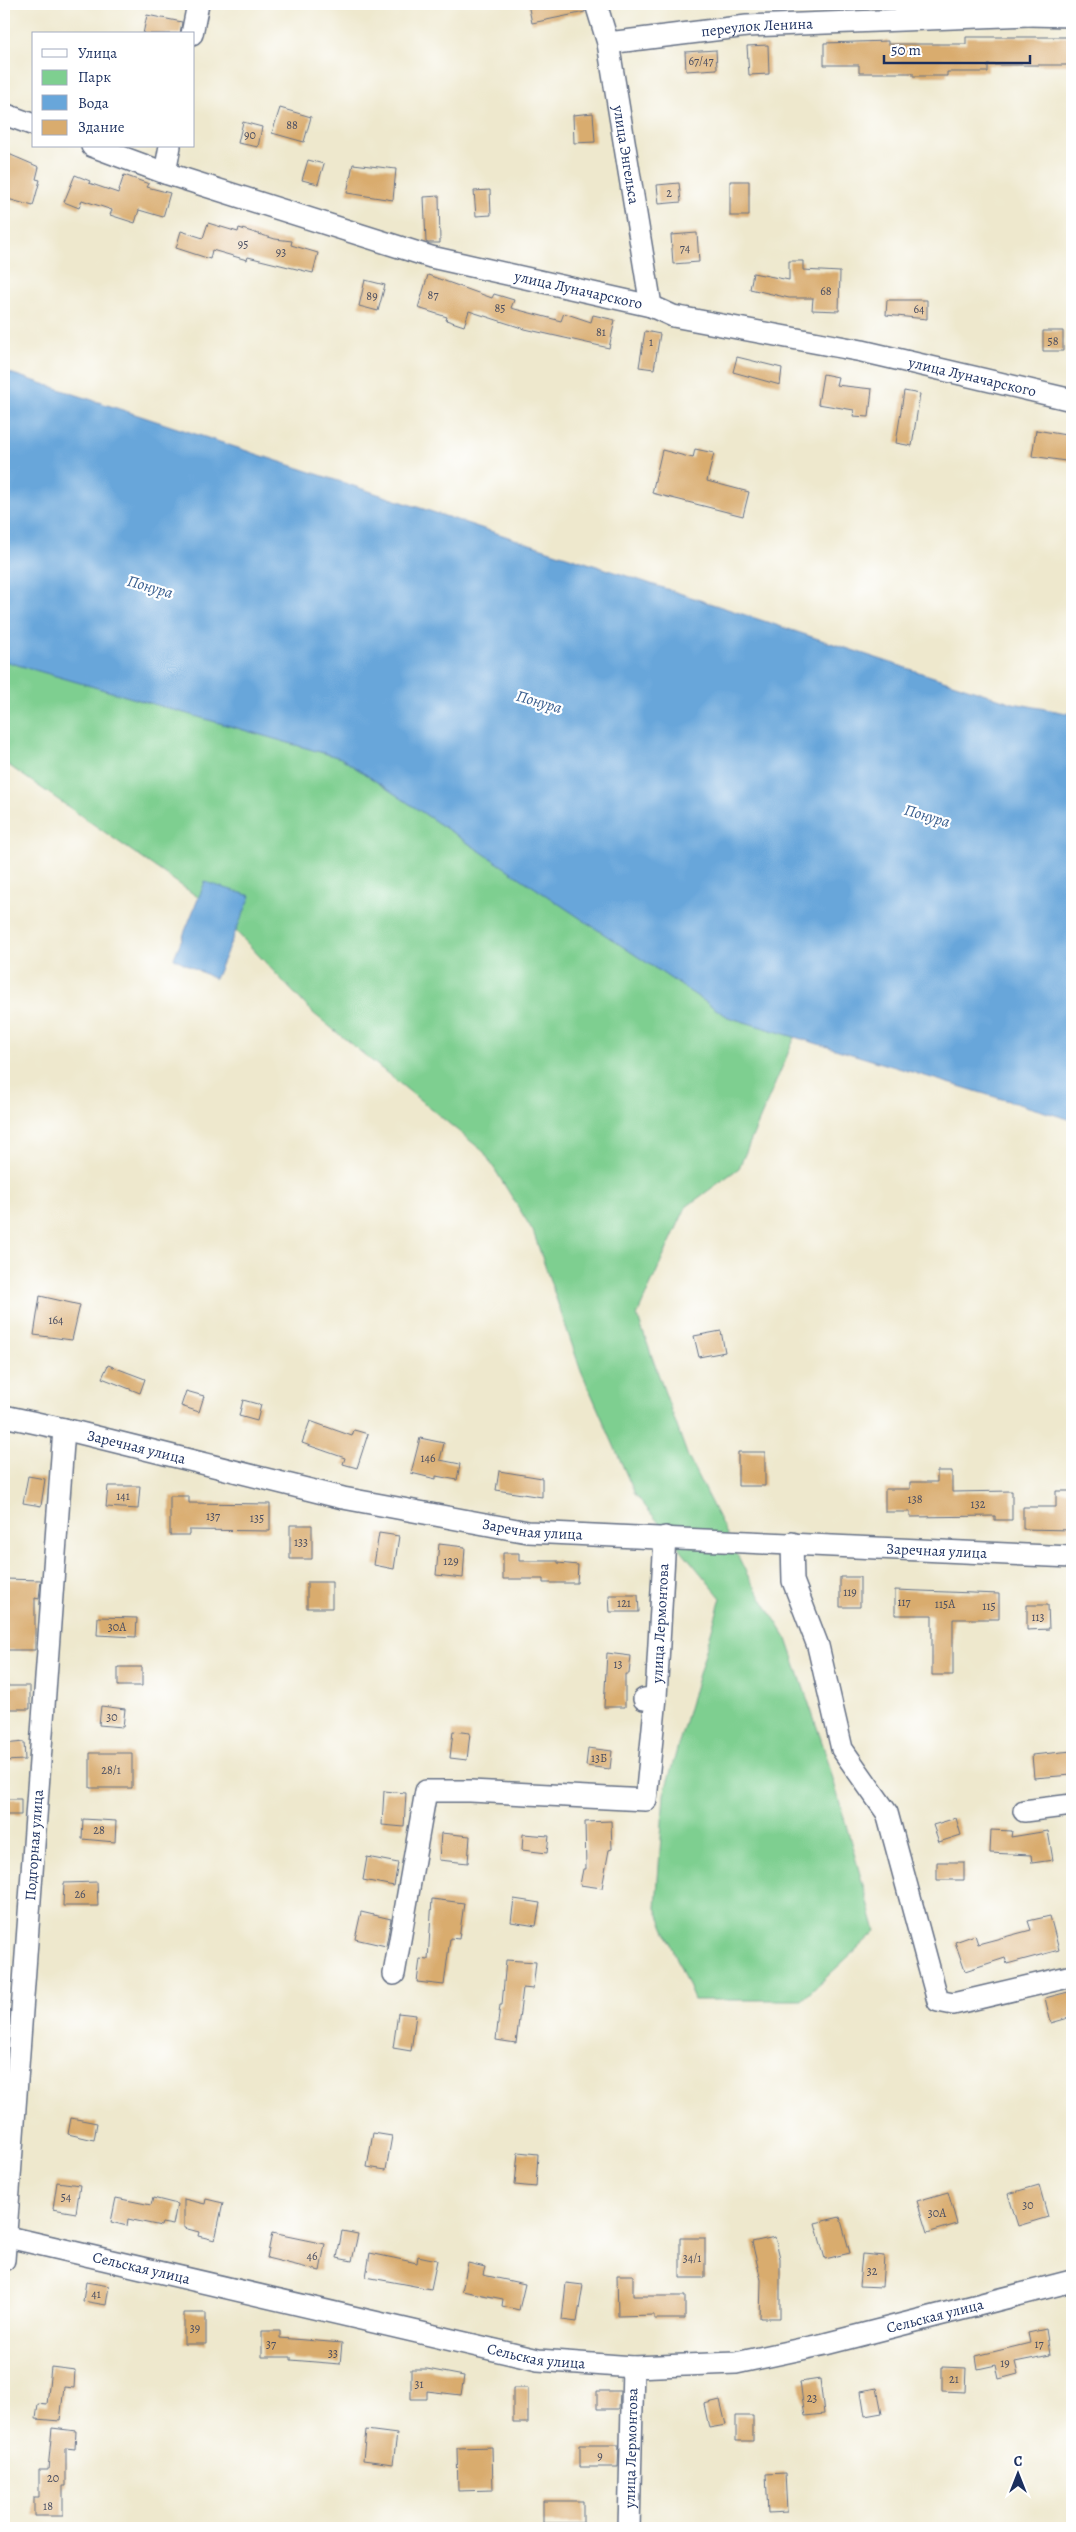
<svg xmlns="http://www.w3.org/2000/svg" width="1076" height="2532" viewBox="0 0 1076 2532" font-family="Alegreya,serif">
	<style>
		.green { fill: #7ecf90; stroke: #4c7f77 }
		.water { fill: #68a6da; stroke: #426a9c }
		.building { fill: #d9ac6e }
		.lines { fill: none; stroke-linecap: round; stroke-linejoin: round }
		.minor-casing { stroke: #657085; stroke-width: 24 }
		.minor { stroke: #fff; stroke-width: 21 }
		.labels { text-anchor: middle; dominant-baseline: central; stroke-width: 4.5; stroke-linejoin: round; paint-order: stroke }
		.number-label { font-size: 12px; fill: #4a4e62 }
		.street-label { font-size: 15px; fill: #1b2f5e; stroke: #fff }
		.water-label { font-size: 16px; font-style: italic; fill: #3a5f90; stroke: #fff }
	</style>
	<rect width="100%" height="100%" fill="#fff"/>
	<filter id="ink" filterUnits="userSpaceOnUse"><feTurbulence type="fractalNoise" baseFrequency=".02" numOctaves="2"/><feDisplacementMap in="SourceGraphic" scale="10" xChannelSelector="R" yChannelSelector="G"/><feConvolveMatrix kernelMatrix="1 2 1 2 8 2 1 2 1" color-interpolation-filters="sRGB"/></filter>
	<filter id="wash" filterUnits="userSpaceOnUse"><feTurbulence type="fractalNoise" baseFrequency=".0096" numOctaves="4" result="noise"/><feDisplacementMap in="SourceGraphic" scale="20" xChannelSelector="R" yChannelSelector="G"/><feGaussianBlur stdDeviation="1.12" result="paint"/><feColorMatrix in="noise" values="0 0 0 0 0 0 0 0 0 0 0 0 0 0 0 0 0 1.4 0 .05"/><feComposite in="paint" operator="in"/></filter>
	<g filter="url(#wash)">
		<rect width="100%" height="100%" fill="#eee8cd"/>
		<path class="green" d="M4 661 341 758 728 1017 795 1037 739 1168 686 1207 637 1315 688 1457 749 1578 787 1639 826 1754 876 1931 802 2000H694L656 1908 664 1794 721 1598 635 1494 580 1368 533 1231 484 1152 313 1013 215 909 4 762Z"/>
		<path class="water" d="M4 371 1013 703 1072 714V1120L728 1017 341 758 4 661Z
			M205 882 251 896 215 979 174 958Z"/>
		<g id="blocks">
			<path class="building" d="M528 4H584L585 12 532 23Z
				M147 15 182 22 180 34H143Z
				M966 37H1072V65H988V72H947V76H913V73H859V65H824V43L888 41V44H966Z
				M768 45 769 74 749 75 747 46Z
				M716 50 717 69 686 71 685 52Z
				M280 108 311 117 304 142 272 133Z
				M593 113 595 142 574 143 573 115Z
				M243 122 262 127 258 147 238 143Z
				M4 152 39 167 36 179 40 180 33 206 4 198Z
				M308 160 324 164 318 184 302 180Z
				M353 164 396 169 393 200 347 193Z
				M75 175 90 181 89 183 118 193 124 175 149 184 147 187 170 193 163 217 139 210 135 223 110 215 112 210 82 200 79 208 64 202Z
				M730 181H749V216H730Z
				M679 183 681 202 659 204 657 185Z
				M490 190 491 215 476 216 474 191Z
				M439 196 440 243H428L426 242 424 197Z
				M208 223 238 232 239 228 275 239 292 241 291 245 318 253 313 273 248 257 247 260 212 250 210 259 176 248 181 231 203 238Z
				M697 233 699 262 673 264 671 235Z
				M789 261H803V270L840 272 839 311 812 310 813 298H789L750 289 753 273 789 280Z
				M428 275 492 298 494 294 514 300 511 308 561 321 564 313 591 322 593 315 615 320 609 348 525 329 469 311 464 326 446 320 447 317 418 308Z
				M365 280 385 285 378 311 359 306Z
				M887 300H927V319L886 315Z
				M645 331 660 334 654 369 639 367Z
				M1043 331H1063V351H1043Z
				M737 357 782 368 780 385 733 372Z
				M823 374 838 377 836 385 872 389 869 417 853 416 854 410 818 404Z
				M904 391 920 394 912 446 896 443Z
				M1036 430 1072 436V462L1032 456Z
				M695 449 714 453 707 481 749 492 743 516 652 493 662 450 693 458Z
				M40 1296 80 1305 72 1340 34 1335Z
				M721 1331 725 1352 699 1357 694 1336Z
				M108 1365 145 1379 140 1393 102 1378Z
				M186 1391 204 1396 199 1412 181 1406Z
				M243 1400 261 1405 257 1421 239 1416Z
				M310 1421 352 1436 354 1430 368 1434 357 1468 343 1464 345 1458 302 1443Z
				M420 1438 444 1443 440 1460 460 1464 457 1480 436 1476V1479L411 1473Z
				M738 1452H765V1486H738Z
				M499 1471 542 1478V1497L496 1490Z
				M937 1471H952V1492L1012 1491V1520H995V1516L910 1517V1512H885V1489H910V1482H937Z
				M28 1476 45 1479 41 1506 23 1503Z
				M108 1486H140L138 1509 106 1507Z
				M1056 1491H1072V1530L1023 1529V1507H1056Z
				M170 1496H189V1503L270 1504V1531L189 1530V1535H170Z
				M290 1525H312V1559H290Z
				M379 1533 399 1536 394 1569 374 1565Z
				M439 1544 465 1547 463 1578 436 1575Z
				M503 1553H519V1561H558V1563L578 1565 577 1583H543V1579H503Z
				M840 1577H860V1607H840Z
				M4 1579 41 1580 39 1599 35 1598V1650H4Z
				M307 1582H332V1608H307Z
				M895 1590 999 1594V1619H953V1675H932V1615H895Z
				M609 1595H638L639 1612H610Z
				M1027 1605H1048L1049 1629 1027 1630Z
				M98 1617 137 1618 136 1637 97 1635Z
				M607 1653 631 1656 629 1674H625V1707H604Z
				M118 1667H142V1686H118Z
				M4 1686H30V1709H4Z
				M101 1706 125 1709 123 1727 99 1725Z
				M453 1731 470 1733 467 1760 450 1758Z
				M24 1742 25 1760 4 1761V1744Z
				M588 1748 612 1751 610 1769 586 1766Z
				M1072 1751V1775L1034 1778 1032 1755Z
				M90 1753H132V1788H90Z
				M384 1791 406 1793 404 1827 382 1825Z
				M4 1799H21V1815H4Z
				M956 1818 961 1835 939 1842 933 1825Z
				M83 1819 116 1821 115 1842 82 1839Z
				M611 1821 612 1849 609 1850 602 1888 580 1885 583 1869H586L585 1822Z
				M991 1830 1012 1831 1011 1837 1048 1831 1053 1860 1032 1863 1031 1855 990 1853Z
				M441 1833 470 1836 468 1863 439 1860Z
				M523 1834 549 1836 547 1853 522 1850Z
				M367 1857 398 1863 394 1886 363 1880Z
				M937 1862H964V1880H937Z
				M97 1882 98 1906H63L64 1883Z
				M432 1899 464 1903 459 1939 450 1938 444 1985 417 1982 420 1959 428 1960Z
				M514 1899 540 1903 536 1926 511 1922Z
				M361 1912 391 1919 386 1946 355 1939Z
				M1050 1916 1059 1950 1007 1964 1005 1958 965 1971 955 1942 975 1935 978 1944 1031 1930 1028 1921Z
				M506 1960 536 1962 533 1989 523 1988 516 2043 496 2040 500 2005H502Z
				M1072 1991V2017L1051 2023 1045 1998Z
				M398 2013 416 2015 411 2051 393 2048Z
				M71 2118 97 2123 94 2140 68 2134Z
				M373 2133 392 2136 386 2170 367 2167Z
				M518 2152 538 2154 536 2187 515 2185Z
				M57 2182 80 2185 76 2213 53 2209Z
				M1039 2185 1048 2217 1018 2226 1008 2194Z
				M948 2192 957 2224 927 2233 917 2201Z
				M116 2198 151 2205 153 2198 177 2204 173 2225 162 2223 161 2226 128 2219 127 2226 111 2222Z
				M184 2199 205 2204 206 2199 223 2203 215 2240 198 2236 199 2232 184 2228Z
				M840 2217 850 2253 825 2259 815 2223Z
				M342 2231 358 2234 352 2261 337 2258Z
				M272 2233 325 2244 320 2271 267 2258Z
				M775 2237 780 2258V2318H760L761 2280 752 2242Z
				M680 2238H705V2278H680Z
				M370 2253 417 2263 418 2256 437 2260 431 2289 366 2277Z
				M862 2254 884 2256 882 2287 859 2286Z
				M468 2263 485 2267 483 2275 525 2284 519 2310 502 2306 503 2299 462 2291Z
				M617 2275H633V2296H685V2319H654V2315L618 2316Z
				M86 2282 109 2286 106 2305 83 2301Z
				M566 2283 583 2285 577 2322 562 2320Z
				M184 2313H206V2344H184Z
				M1046 2329 1050 2355 1015 2362 1018 2374 999 2379 996 2365 978 2369 976 2356 1030 2343 1028 2333Z
				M262 2331H280V2338L342 2343 340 2364 291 2360V2357H262Z
				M51 2367 75 2370 74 2388 64 2387 60 2421 36 2419 38 2404 47 2405Z
				M942 2367 966 2368 965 2392 942 2391Z
				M411 2369H427L464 2376 461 2395 427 2391V2399H411Z
				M820 2379 824 2414 805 2416 800 2382Z
				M513 2388H528V2423H513Z
				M877 2388 882 2413 865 2416 861 2391Z
				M597 2391H620L619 2409H597Z
				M720 2400 726 2425 709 2428 704 2404Z
				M736 2416H753V2441H736Z
				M52 2428 76 2431 75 2449 66 2448V2486H63V2516H34V2497H39V2470H48Z
				M366 2430 397 2434 393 2464 363 2460Z
				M580 2445H619L618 2467H580Z
				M492 2447 493 2490 458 2491 457 2448Z
				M785 2473 787 2512 768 2513 766 2474Z
				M543 2501H583V2523H543Z"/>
		</g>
	</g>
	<g filter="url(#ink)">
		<use href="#blocks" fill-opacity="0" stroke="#657085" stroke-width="1"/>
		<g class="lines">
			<defs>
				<g id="minor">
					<path id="s1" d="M596 4 608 43 651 306"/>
					<path d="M1024 4 1028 15 1072 16"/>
					<path d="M192 34 198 4"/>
					<path id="s2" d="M608 43 747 26 1028 15"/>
					<path d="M4 114 34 125"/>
					<path id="s3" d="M92 146 165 173 431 257 651 306 673 316 862 351 1072 400"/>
					<path d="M165 173 170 146"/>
					<path id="s4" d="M4 1416 64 1429 343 1498 528 1532 1072 1557"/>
					<path d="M792 1543 793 1581 818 1646 842 1749 887 1813 938 2001 953 2004 1068 1977"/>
					<path id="s5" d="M644 1699 656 1697 665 1537"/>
					<path d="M1024 1811 1072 1805"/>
					<path d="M394 1974 426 1791H470L646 1800 656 1697"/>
					<path id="s6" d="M4 2236 538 2360 633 2367 736 2363 825 2344 1072 2281"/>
					<path id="s7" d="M4 2260 64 1429"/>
					<path id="s8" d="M629 2528 633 2367"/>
				</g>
			</defs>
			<use href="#minor" class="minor-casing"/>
			<use href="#minor" class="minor"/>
		</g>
	</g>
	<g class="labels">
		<g class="number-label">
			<text x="701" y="61">67/47</text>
			<text x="292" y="125">88</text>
			<text x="250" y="135">90</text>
			<text x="669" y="193">2</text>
			<text x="243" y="244">95</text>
			<text x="685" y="248">74</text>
			<text x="281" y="252">93</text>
			<text x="826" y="291">68</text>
			<text x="433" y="295">87</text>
			<text x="372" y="296">89</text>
			<text x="500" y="308">85</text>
			<text x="919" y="309">64</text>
			<text x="601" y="332">81</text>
			<text x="1053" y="341">58</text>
			<text x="651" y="342">1</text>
			<text x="56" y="1320">164</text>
			<text x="428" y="1458">146</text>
			<text x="123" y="1496">141</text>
			<text x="915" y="1499">138</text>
			<text x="978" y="1504">132</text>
			<text x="213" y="1516">137</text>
			<text x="257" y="1518">135</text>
			<text x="301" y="1542">133</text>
			<text x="451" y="1561">129</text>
			<text x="850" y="1592">119</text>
			<text x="904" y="1602">117</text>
			<text x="624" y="1603">121</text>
			<text x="945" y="1604">115А</text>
			<text x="989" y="1606">115</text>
			<text x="1038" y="1617">113</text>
			<text x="117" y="1627">30А</text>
			<text x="618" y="1664">13</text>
			<text x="112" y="1717">30</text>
			<text x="599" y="1758">13Б</text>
			<text x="111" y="1770">28/1</text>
			<text x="99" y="1830">28</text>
			<text x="80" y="1894">26</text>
			<text x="66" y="2197">54</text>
			<text x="1028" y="2205">30</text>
			<text x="937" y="2213">30А</text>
			<text x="312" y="2256">46</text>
			<text x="692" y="2258">34/1</text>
			<text x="872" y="2271">32</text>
			<text x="96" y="2294">41</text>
			<text x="195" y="2328">39</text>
			<text x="271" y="2344">37</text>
			<text x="1039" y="2344">17</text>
			<text x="333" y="2353">33</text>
			<text x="1005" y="2363">19</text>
			<text x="954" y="2379">21</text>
			<text x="419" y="2384">31</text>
			<text x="812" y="2398">23</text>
			<text x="600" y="2456">9</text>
			<text x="53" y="2478">20</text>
			<text x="48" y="2506">18</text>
		</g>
		<g class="street-label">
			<text stroke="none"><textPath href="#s2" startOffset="150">переулок Ленина</textPath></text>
			<text stroke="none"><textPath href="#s1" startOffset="154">улица Энгельса</textPath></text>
			<text stroke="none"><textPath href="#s3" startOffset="508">улица Луначарского</textPath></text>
			<text stroke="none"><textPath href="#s3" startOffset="912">улица Луначарского</textPath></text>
			<text stroke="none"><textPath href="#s4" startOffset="136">Заречная улица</textPath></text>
			<text stroke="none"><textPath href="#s4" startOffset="541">Заречная улица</textPath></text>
			<text stroke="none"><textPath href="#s4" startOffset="946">Заречная улица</textPath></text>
			<text stroke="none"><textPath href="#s5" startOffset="86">улица Лермонтова</textPath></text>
			<text stroke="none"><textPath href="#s7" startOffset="416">Подгорная улица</textPath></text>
			<text stroke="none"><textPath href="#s6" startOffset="141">Сельская улица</textPath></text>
			<text stroke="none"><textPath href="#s6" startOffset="951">Сельская улица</textPath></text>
			<text stroke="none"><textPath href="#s6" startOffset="546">Сельская улица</textPath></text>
			<text stroke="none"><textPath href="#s8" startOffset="80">улица Лермонтова</textPath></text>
		</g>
		<g class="water-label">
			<text transform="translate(150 587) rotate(16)">Понура</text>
			<text transform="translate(539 702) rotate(16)">Понура</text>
			<text transform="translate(927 816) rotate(16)">Понура</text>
		</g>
	</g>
	<rect width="1076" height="2532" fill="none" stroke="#fff" stroke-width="20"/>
	<rect x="32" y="32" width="162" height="115" fill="#ffffff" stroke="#a4acbf"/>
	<rect x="42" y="49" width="25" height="8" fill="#ffffff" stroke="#a4acbf"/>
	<text x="78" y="58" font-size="15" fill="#1b2f5e">Улица</text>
	<rect x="42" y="70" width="25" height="15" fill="#7ecf90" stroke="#a4acbf"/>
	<text x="78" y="82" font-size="15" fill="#1b2f5e">Парк</text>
	<rect x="42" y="95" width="25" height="15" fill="#68a6da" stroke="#a4acbf"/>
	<text x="78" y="108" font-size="15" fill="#1b2f5e">Вода</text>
	<rect x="42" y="120" width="25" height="15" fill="#d9ac6e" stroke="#a4acbf"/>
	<text x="78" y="132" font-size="15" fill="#1b2f5e">Здание</text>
	<g transform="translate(1018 2474)" stroke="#ffffff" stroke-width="4" paint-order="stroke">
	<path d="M0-4L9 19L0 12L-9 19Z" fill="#1b2f5e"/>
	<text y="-8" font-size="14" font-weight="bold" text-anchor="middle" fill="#1b2f5e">С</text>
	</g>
	<path d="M884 55v8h146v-8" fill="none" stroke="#1b2f5e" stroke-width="2.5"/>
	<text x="891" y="55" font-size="15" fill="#1b2f5e" stroke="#ffffff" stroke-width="4" paint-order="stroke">50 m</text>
</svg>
